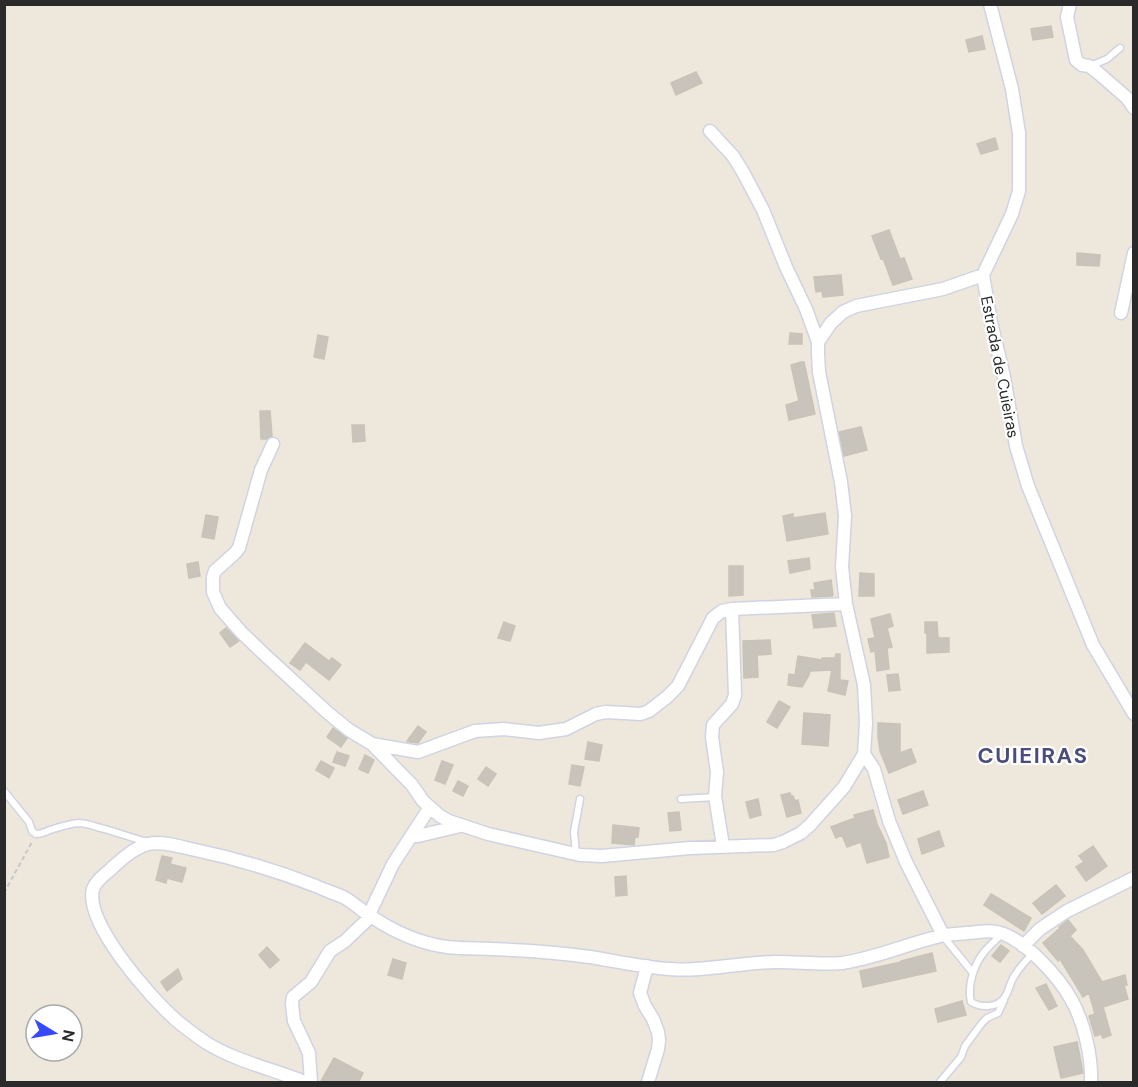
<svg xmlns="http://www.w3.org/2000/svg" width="1138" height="1087" viewBox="0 0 1138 1087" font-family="'DM Sans',sans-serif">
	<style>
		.building { fill: #c8c4bb; stroke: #c8c3b6; stroke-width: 1.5 }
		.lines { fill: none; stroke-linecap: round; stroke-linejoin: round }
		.lane-casing { stroke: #d1d3e3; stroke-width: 9 }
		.street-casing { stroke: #d1d3e3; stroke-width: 15 }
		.path { stroke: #c8c8c8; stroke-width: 2; stroke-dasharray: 4.5 3; stroke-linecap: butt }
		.lane { stroke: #fff; stroke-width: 6 }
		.street { stroke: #fff; stroke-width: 12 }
		.labels { text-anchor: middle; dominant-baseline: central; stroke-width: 4.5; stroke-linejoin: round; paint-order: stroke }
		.street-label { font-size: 16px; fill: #2a2a2a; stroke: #fff }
		.district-label { font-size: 22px; font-weight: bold; letter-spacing: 1.5px; fill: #4a4d7c; stroke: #fff }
	</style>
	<rect width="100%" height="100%" fill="#ede7dc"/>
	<path class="building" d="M1051 26 1053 37 1033 40 1031 29Z
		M982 36 985 49 969 52 966 40Z
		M696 72 702 83 676 95 671 83Z
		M995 138 998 149 981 154 977 144Z
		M889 230 900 259 904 258 912 279 893 285 883 258 881 259 872 236Z
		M1077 253 1100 255 1099 266 1077 265Z
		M841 275 843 295 823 297 822 291 816 292 814 277Z
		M790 333 802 334V344H789Z
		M318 335 328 337 324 359 314 357Z
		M801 362H804L815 414 789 420 786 405 799 401 791 365Z
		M260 411H270L272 436 267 439H261Z
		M352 425H364L365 441 353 442Z
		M861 427 867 450 844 456 839 432Z
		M825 513 828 534 787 541 783 516 793 514V518Z
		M206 515 218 517 214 539 202 537Z
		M809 558 810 569 790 573 788 561Z
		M198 562 200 576 189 578 187 564Z
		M729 566H743V595L729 596Z
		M860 573 874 574V596H859Z
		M831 580 833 595 832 596 812 597 811 590H815L814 583Z
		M834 613 836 626 814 628 812 615Z
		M890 614 893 626 887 628 892 647 887 648 889 669 877 671 875 651 871 652 868 639 875 638 871 619Z
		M504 622 515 626 510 641 498 638Z
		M925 622H937L938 638H949V652L927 653V633H925Z
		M226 628 239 641 230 647 220 633Z
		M770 640 771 654 757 655 758 677 744 678 743 641Z
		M305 643 329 661 332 658 341 665 329 680 306 662 300 670 290 663Z
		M836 654H840V680L848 681 845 695 828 691 832 670 810 671 809 675 802 687 788 685 789 674 795 675 798 656 822 660V658H835Z
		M898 674 900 690 889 691 887 675Z
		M779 701 790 707 777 728 767 722Z
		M804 713 830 715 828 746 802 744Z
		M878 723 900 724V753L911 749 916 762 889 773 880 751 878 736Z
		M418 726 426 732 418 743 410 742 407 741Z
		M333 728 347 738 341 747 327 737Z
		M588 742 602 745 599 761 585 759Z
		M337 752 349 756 345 766 333 762Z
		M365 755 374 760 368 773 359 769Z
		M321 761 334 768 329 778 316 770Z
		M442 761 453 765 445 784 435 780Z
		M572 765 584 767 580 786 569 784Z
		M486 767 496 774 488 786 478 779Z
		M458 781 468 786 463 796 453 791Z
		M923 791 928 805 903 814 898 800Z
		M790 793 791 796H793L795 801 798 800 801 813 787 817 781 795Z
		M758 799 761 815 750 818 746 802Z
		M873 810 877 824 886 843 889 857 867 863 861 842 847 847 842 835 836 838 831 827 855 818 854 815Z
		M679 812 681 830 670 831 668 813Z
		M613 825 639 828 638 837H635L634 845 612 843Z
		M939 831 944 846 922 854 918 839Z
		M1093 846 1107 866 1086 881 1076 867 1084 862 1079 856Z
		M162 856 172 858 170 864 186 868 182 882 167 878 166 883 156 880Z
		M626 876 627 895 616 896 615 877Z
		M1056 885 1065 896 1042 914 1033 903Z
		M991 894 1031 918 1024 931 984 905Z
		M1068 920 1076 930 1070 936 1083 950 1102 982 1125 975 1127 985H1124L1128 999 1103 1007 1111 1035 1103 1038 1101 1034 1095 1036 1089 1016 1095 1014 1089 993 1083 997 1060 959 1058 961 1043 943 1060 928 1059 927Z
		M1001 945 1009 951 1000 962 992 956Z
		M267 947 279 960 270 968 259 955Z
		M932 953 936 971 863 987 860 971 901 962V961Z
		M393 959 406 963 402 979 388 975Z
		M178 969 182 979 167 991 161 982Z
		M1046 984 1057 1006 1049 1010 1036 988Z
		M962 1001 966 1015 938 1022 935 1009Z
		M1077 1042 1083 1073 1061 1078 1054 1047Z
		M334 1058 363 1073 358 1083H320Z"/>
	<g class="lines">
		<defs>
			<path id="lane" d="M1090 66 1107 59 1120 48
				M4 791 29 822 32 831 36 834C42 834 45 832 50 830 59 827 69 824 78 823 85 823 91 825 97 827 114 831 131 838 148 842
				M681 799 715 797
				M576 854 574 832 580 799
				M1002 934C996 940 990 945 985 951 974 964 967 985 971 1002 981 1008 998 1008 1005 997 1009 991 1010 982 1015 975 1020 967 1026 960 1033 954
				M943 936 973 973
				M940 1082 961 1057 965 1046 982 1023 987 1018 998 1013 1004 1000"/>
			<path id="street" d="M990 4 1012 89 1019 133V191L1012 214 983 275 991 322 1004 377 1016 446 1028 486 1093 645 1134 714
				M1070 4 1067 17 1076 60 1082 65 1089 66 1096 71 1127 98 1134 108
				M710 131 733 156 743 172 763 210 786 267 806 309 818 342
				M1121 313 1134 253
				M273 444 261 470 239 548 235 553 215 571 213 577V592L220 608 241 632 265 655 328 713 349 730 372 744 412 785 423 801 440 816 449 821 488 834 580 855 602 856 690 848 774 845 783 842 801 833 810 825 844 787 864 754 866 723 864 685 846 604 842 567 845 516 841 482 819 372 818 353V342L831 323 843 312 856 306 943 289 983 275
				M372 744 418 752 475 731 504 729 539 733 566 729 596 714 606 712 641 714 649 711 667 697 678 686 713 618 722 611 732 609 846 604
				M864 754 874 769 889 821 906 862 943 935
				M412 836H418L460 826
				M723 846 715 796 717 772 712 737 713 725 732 704 735 695 732 609
				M1023 946 1040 929 1067 911 1134 878
				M647 966 640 993 645 1006 653 1019 658 1032 659 1040 658 1049 648 1082
				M305 1082C272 1069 235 1061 205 1042 195 1035 185 1028 176 1020 151 998 84 923 93 889 96 880 106 874 112 868 123 858 134 848 148 844 161 841 178 846 191 849 234 858 275 870 316 886 324 890 334 893 343 897 353 902 362 911 372 917 399 935 428 947 460 948 503 949 547 951 590 957 616 961 642 967 669 969 705 972 741 962 777 962 799 962 820 965 842 963 876 958 907 944 940 936 949 934 959 934 968 933 981 932 992 929 1004 934 1028 944 1058 976 1071 999 1084 1022 1092 1056 1091 1082
				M311 1082 309 1053 294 1021 292 1004 293 997 311 982 330 951 345 941 366 921 393 864 430 807"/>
		</defs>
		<use href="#lane" class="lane-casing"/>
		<use href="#street" class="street-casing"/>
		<path class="path" d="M4 893 32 842"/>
		<use href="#lane" class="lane"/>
		<use href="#street" class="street"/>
	</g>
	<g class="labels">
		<g class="street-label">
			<text transform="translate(1000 367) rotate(79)">Estrada de Cuieiras</text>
		</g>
		<g class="district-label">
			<text x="1033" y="755">CUIEIRAS</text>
		</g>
	</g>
	<rect width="1138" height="1087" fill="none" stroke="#2a2a2a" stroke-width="12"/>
	<g transform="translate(54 1033) rotate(101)"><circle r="28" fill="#ffffff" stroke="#aaaaaa" stroke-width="1.5"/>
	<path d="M0-4.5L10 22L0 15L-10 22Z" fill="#3848fd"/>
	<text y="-9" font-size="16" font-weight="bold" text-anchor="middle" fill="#2a2a2a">N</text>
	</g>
</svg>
